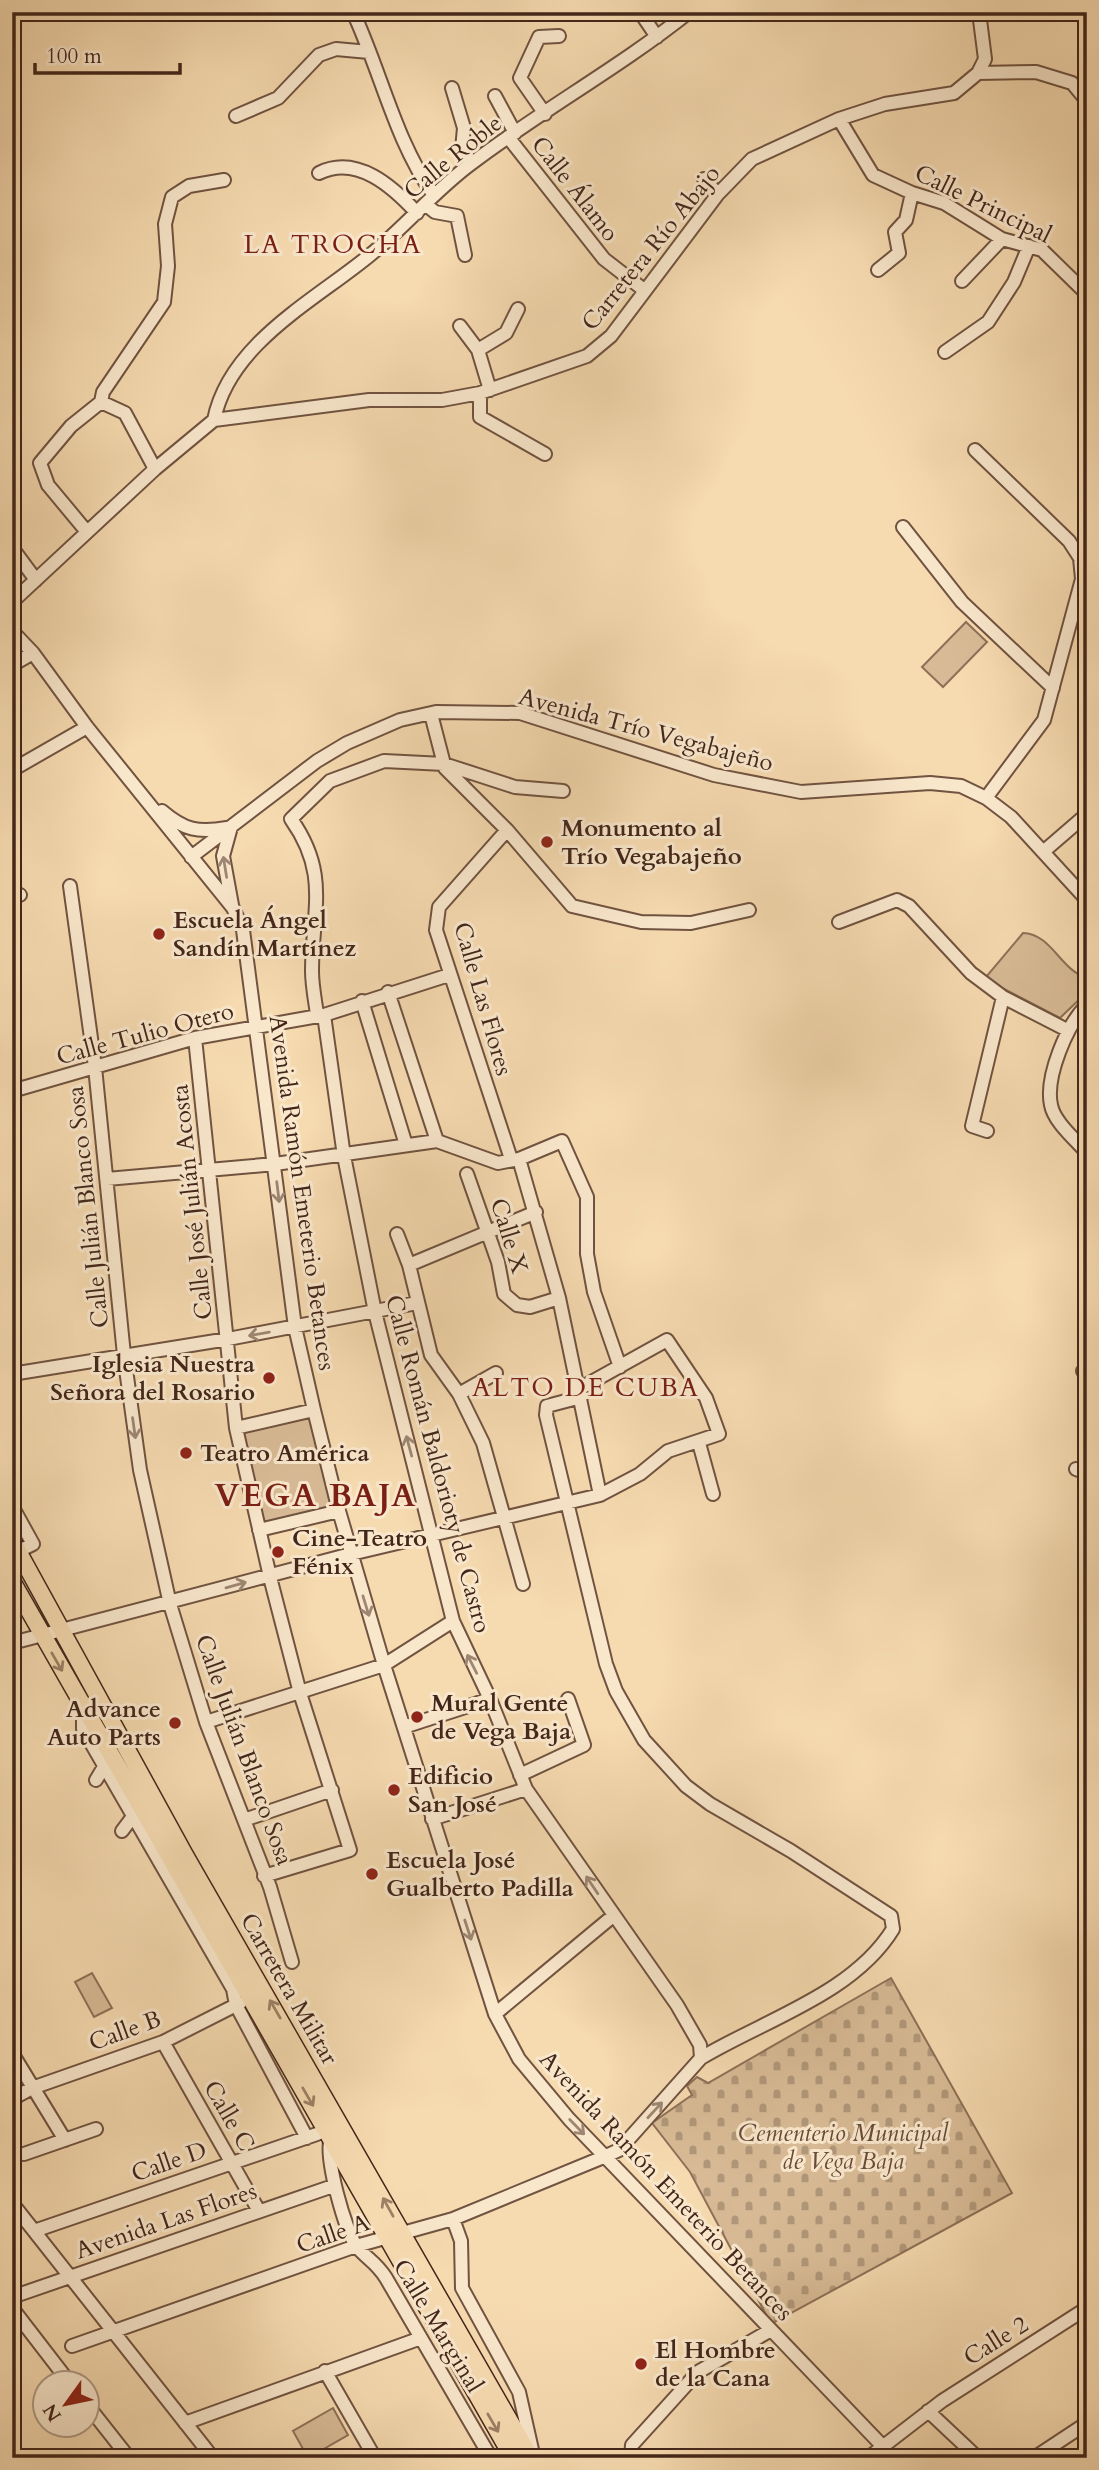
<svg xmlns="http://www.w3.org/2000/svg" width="1099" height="2470" viewBox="0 0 1099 2470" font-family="Cardo,serif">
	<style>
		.green { fill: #d8bb96; stroke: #8e7058; stroke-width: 2 }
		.cemetery { fill: url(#cemetery-stones); stroke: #8e7058; stroke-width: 2 }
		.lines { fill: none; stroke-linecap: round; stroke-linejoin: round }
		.minor-casing { stroke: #705340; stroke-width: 16 }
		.major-casing { stroke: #43261a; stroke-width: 19 }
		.minor { stroke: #f9e7cc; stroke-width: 12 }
		.major { stroke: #f6dab0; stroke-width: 16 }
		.oneway { stroke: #9e8673 }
		.oneway2 { stroke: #9c8065 }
		.poi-dot { fill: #8f2418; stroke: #f9e7cc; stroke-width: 2.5 }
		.labels { text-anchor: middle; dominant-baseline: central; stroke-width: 6; stroke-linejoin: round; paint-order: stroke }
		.street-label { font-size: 24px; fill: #43261a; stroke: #f9e7cc }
		.poi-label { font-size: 24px; font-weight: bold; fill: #43261a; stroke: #f9e7cc; text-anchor: start }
		.park-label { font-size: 24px; font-style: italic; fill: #684b39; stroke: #f9e7cc }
		.neighbourhood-label { font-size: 26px; letter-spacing: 2px; fill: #7a1f14; stroke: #f9e7cc }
		.district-label { font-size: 32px; font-weight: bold; letter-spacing: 2px; fill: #7a1f14; stroke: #f9e7cc }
	</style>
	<defs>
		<pattern id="cemetery-stones" width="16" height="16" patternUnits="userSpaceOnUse" patternTransform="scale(1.75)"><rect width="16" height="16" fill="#d8bb96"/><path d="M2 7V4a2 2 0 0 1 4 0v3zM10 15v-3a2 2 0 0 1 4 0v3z" fill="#b1987a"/></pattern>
	</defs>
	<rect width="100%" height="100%" fill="#f6dab0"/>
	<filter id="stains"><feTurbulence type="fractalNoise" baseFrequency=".00286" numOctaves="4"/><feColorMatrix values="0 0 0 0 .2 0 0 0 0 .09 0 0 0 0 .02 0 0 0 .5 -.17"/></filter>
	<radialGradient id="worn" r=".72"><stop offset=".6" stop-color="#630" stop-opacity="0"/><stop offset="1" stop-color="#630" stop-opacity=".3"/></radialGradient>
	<path class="green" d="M966 622 987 642 943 687 922 667Z
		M1023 933C1052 934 1060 970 1087 978V992L1060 1018 1004 989 986 977Z
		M313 1413 335 1509 263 1525 241 1429Z
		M92 1973 112 2008 94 2017 75 1982Z
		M333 2408 348 2435 308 2458 293 2431Z"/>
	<path class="cemetery" d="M891 1978 1012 2193 771 2324 690 2172 652 2123 692 2095 687 2086 697 2077 708 2083Z"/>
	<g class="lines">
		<defs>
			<path id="minor" d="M353 12C381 72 395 140 433 194
				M640 12 657 37
				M978 73 1036 72 1072 83 1087 101
				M452 88 464 128 462 149 471 163
				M495 96 515 133
				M545 114 520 78 539 37 559 36
				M236 116 278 98 319 55 336 49 369 52
				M839 119 873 175 912 193 944 203 1002 239 1042 250 1087 294
				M508 137 604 259 644 290
				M319 173C357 154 393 187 417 213
				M704 179 718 194
				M425 204 435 212 457 216 465 255
				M878 270 899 253 895 232 906 220 912 193
				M962 281 1002 239
				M460 326 478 350 490 390
				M478 350 506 333 518 309
				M945 352 988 322 1014 282 1029 246
				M480 393V417L545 454
				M101 402 125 413 155 469
				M214 420C229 344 314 301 370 255 406 226 435 190 472 163 542 110 620 67 689 12
				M975 450 1069 541 1080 558 1082 579 1044 720 986 798
				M903 527 962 602 1053 688
				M87 532 48 485 40 463 71 426 101 402 103 392 164 302 168 266 165 224 172 197 189 186 224 180
				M13 549 36 580
				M12 602 155 469 214 420 369 400H442L480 393 587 356 611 336 718 194 752 159 839 119 885 104 954 93 978 73 985 59 979 12
				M12 631 33 653 87 727 233 908 243 930 295 1327 314 1410 339 1511 384 1665 495 2014 519 2059 569 2119 894 2458
				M12 665 33 653
				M431 714 445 768 507 830 572 906 641 922 691 923 749 910
				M12 770 87 727
				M162 811C184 830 198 833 227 828
				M231 827 223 856 232 905
				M507 830 439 907 436 930 511 1159
				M1043 852 1087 814
				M191 857 317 761 347 743 400 720 436 712 520 713 714 775 801 792 930 783 961 786 986 798 1011 817 1087 900
				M70 886 95 1067 124 1355 140 1470 170 1604 206 1722 270 1887 292 1962
				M12 897 20 895
				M839 922 897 900 909 906 971 973 1003 997 1067 1030
				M388 992 437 1141
				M362 1001 406 1145
				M1087 1005C1067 1024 1045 1077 1051 1105 1054 1122 1076 1140 1087 1153
				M317 1014C315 1000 312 985 312 971 312 910 330 874 291 819L330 781 384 761 444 764 515 787 563 791
				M195 1038 236 1428 271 1581 300 1693 350 1850 264 1876
				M12 1091 195 1038 324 1015 449 975
				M987 1131 972 1126 1003 997
				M519 1159 559 1298 600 1495
				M467 1174 498 1262 504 1294 517 1305 530 1307 559 1298
				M107 1179 275 1164 437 1141 498 1163 519 1159 562 1141 587 1197V1254L594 1292 620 1367
				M397 1234 409 1265 431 1355 459 1394 483 1443 523 1584
				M409 1265 536 1212
				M1083 1371 1087 1373
				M12 1374 228 1339 417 1303
				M459 1394 496 1373
				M581 1397 547 1406 546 1415 606 1664 616 1691 644 1740 686 1786 710 1804 791 1851 891 1916 893 1929C853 1994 764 2020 701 2058
				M236 1428 314 1410
				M699 1443 713 1494
				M1076 1469 1087 1473
				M12 1506 33 1544 19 1551
				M259 1530 339 1511
				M12 1643 351 1554 600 1495 640 1474 668 1451 719 1434 706 1398 667 1340 579 1389
				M83 1707V1729L233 1989 236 2005 307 2138
				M206 1722 384 1665 453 1621
				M404 1727 490 1699
				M520 1775 584 1745 568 1699
				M96 1780 105 1765
				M432 1819 526 1789
				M244 1820 332 1790
				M122 1831 134 1815
				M495 2014 613 1916
				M163 2042 259 2211
				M12 2053 65 2140
				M12 2099 32 2088 163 2042 240 2003
				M331 2138C324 2156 345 2231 357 2247 367 2259 376 2262 386 2278L491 2458
				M24 2154 96 2129
				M12 2203 213 2458
				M453 2219 461 2241 462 2288 519 2392 533 2454
				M34 2231 317 2134
				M12 2297 333 2186
				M12 2308 69 2382
				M72 2346 356 2246 453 2219 606 2156 619 2150 701 2058 700 2045 677 2005 526 1789 490 1699 453 1621 375 1312 344 1156 324 1015
				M325 2371 375 2458
				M88 2406 129 2458
				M928 2411 978 2458
				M185 2423 421 2338
				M631 2458 632 2445 698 2372 771 2330
				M868 2458 942 2401 1087 2308
				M1034 2458 1087 2423"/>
			<path id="major" d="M12 1540 185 1855 531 2458
				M12 1581 513 2458"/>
		</defs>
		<use href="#minor" class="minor-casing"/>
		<use href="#major" class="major-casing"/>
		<use href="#minor" class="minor"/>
		<use href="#major" class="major"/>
	</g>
	<defs><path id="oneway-shaft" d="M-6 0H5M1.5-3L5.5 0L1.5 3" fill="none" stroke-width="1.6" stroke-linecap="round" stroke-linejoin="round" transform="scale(1.75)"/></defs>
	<g class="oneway">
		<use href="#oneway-shaft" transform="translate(225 867) rotate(-99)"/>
		<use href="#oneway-shaft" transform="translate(278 1192) rotate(83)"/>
		<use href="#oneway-shaft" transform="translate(259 1334) rotate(170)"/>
		<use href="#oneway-shaft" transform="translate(134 1428) rotate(82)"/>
		<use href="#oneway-shaft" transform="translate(409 1446) rotate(-105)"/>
		<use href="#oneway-shaft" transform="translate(236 1585) rotate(-16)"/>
		<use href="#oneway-shaft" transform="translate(366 1606) rotate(73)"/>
		<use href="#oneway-shaft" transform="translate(472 1664) rotate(-117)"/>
		<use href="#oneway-shaft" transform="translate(592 1885) rotate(-124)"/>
		<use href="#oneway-shaft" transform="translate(468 1930) rotate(72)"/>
		<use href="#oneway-shaft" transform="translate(655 2110) rotate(-47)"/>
		<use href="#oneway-shaft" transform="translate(577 2127) rotate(46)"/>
	</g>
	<g class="oneway2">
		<use href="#oneway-shaft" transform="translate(57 1662) rotate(60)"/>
		<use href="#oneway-shaft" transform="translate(275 2009) rotate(-120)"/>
		<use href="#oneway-shaft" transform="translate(308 2097) rotate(60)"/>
		<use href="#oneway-shaft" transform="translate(388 2207) rotate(-119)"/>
		<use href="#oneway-shaft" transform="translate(493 2423) rotate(60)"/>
	</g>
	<g class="poi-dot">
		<circle cx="547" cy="842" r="7"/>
		<circle cx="159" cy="934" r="7"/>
		<circle cx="269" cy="1378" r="7"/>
		<circle cx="186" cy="1453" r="7"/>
		<circle cx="278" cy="1552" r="7"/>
		<circle cx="417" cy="1717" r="7"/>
		<circle cx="175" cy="1723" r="7"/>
		<circle cx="394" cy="1790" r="7"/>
		<circle cx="372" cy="1874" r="7"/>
		<circle cx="641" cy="2364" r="7"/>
	</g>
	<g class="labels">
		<g class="street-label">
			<text transform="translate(453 157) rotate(-39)">Calle Roble</text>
			<text transform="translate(575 189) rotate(52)">Calle Álamo</text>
			<text transform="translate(983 204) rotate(26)">Calle Principal</text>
			<text transform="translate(651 248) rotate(-51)">Carretera Río Abajo</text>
			<text transform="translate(646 730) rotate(15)">Avenida Trío Vegabajeño</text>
			<text transform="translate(483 999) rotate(74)">Calle Las Flores</text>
			<text transform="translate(145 1034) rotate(-15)">Calle Tulio Otero</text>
			<text transform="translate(302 1193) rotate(82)">Avenida Ramón Emeterio Betances</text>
			<text transform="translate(192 1202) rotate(-96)">Calle José Julián Acosta</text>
			<text transform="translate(88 1207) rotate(-96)">Calle Julián Blanco Sosa</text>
			<text transform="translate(509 1236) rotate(73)">Calle X</text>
			<text transform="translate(438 1464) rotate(75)">Calle Román Baldorioty de Castro</text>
			<text transform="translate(244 1750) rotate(70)">Calle Julián Blanco Sosa</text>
			<text transform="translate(289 1989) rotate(60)">Carretera Militar</text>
			<text transform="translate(125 2031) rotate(-20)">Calle B</text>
			<text transform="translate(229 2116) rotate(60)">Calle C</text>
			<text transform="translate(169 2162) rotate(-19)">Calle D</text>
			<text transform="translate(666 2186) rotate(47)">Avenida Ramón Emeterio Betances</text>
			<text transform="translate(166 2221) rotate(-19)">Avenida Las Flores</text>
			<text transform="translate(333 2234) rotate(-19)">Calle A</text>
			<text transform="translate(438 2326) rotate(59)">Calle Marginal</text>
			<text transform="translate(996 2341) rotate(-32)">Calle 2</text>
		</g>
		<g class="poi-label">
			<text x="561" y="828">Monumento al<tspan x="561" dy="28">Trío Vegabajeño</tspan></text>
			<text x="173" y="920">Escuela Ángel<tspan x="173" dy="28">Sandín Martínez</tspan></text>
			<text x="255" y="1364" text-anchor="end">Iglesia Nuestra<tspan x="255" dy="28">Señora del Rosario</tspan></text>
			<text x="200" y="1453">Teatro América</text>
			<text x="292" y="1538">Cine-Teatro<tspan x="292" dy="28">Fénix</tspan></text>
			<text x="431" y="1703">Mural Gente<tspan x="431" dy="28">de Vega Baja</tspan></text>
			<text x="161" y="1709" text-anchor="end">Advance<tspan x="161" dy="28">Auto Parts</tspan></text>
			<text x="408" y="1776">Edificio<tspan x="408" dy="28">San José</tspan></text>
			<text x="386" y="1860">Escuela José<tspan x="386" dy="28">Gualberto Padilla</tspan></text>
			<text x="655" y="2350">El Hombre<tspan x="655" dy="28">de la Cana</tspan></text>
		</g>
		<g class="park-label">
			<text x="843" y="2133">Cementerio Municipal<tspan x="843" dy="28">de Vega Baja</tspan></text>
		</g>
		<g class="neighbourhood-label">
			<text x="333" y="244">LA TROCHA</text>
			<text x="586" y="1387">ALTO DE CUBA</text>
		</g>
		<g class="district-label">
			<text x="316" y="1496">VEGA BAJA</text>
		</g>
	</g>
	<rect width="1099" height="2470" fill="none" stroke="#f6dab0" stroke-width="42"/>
	<rect x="14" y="14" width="1071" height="2442" fill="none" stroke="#43261a" stroke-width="3.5"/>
	<rect x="21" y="21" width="1057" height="2428" fill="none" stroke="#43261a" stroke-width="2"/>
	<g transform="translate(66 2404) rotate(237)"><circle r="33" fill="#f9e7cc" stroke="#b09a85" stroke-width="2"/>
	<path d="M0-5L12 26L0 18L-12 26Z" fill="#8f2418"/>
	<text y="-10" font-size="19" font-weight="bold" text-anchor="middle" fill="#43261a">N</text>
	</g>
	<path d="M35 63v10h145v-10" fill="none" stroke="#43261a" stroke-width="3.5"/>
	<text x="46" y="63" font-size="21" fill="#43261a" stroke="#f9e7cc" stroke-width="5" paint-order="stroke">100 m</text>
	<rect width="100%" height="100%" filter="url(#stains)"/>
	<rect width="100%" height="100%" fill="url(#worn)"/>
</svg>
